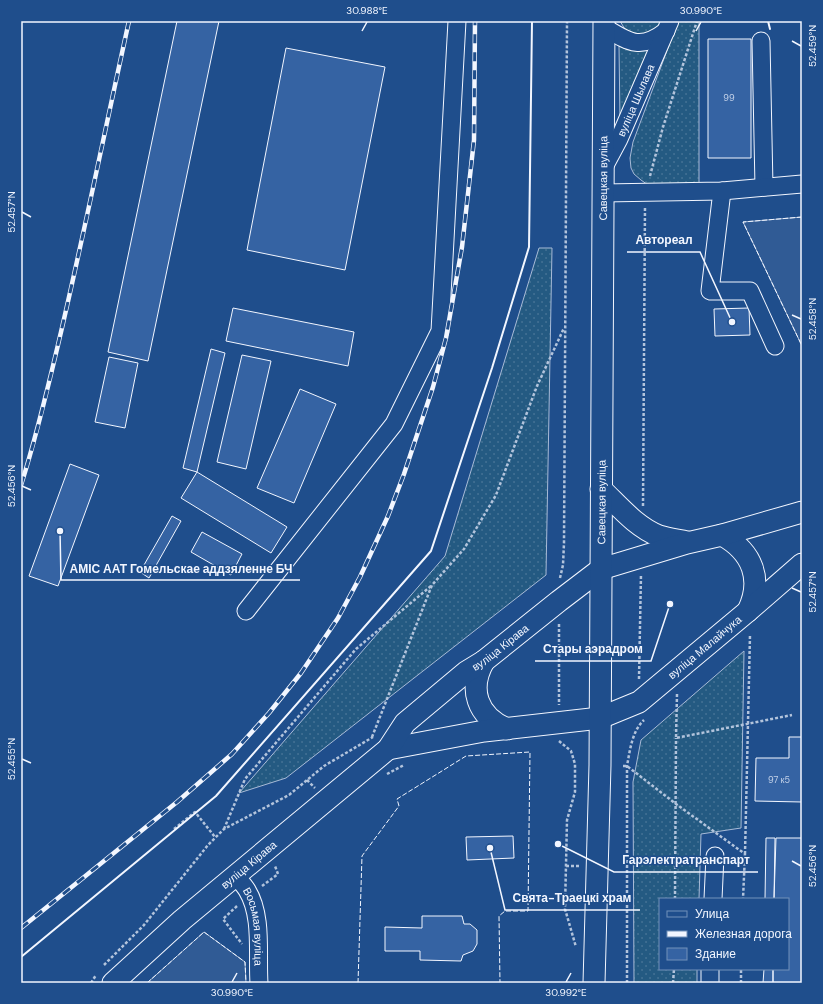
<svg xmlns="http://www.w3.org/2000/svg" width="823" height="1004" viewBox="0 0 823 1004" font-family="'DM Sans',sans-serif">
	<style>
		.grass { fill: url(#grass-dots); stroke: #a8bbd7 }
		.parking { fill: #305b95; stroke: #a8bbd7 }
		.building { fill: #3563a3; stroke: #f2f6ff }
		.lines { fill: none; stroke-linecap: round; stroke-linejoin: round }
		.minor-casing { stroke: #f2f6ff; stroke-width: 19 }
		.major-casing { stroke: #f2f6ff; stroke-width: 23 }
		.path { stroke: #b3c4dc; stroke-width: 2.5; stroke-dasharray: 3 2; stroke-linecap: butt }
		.minor { stroke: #1f4e8c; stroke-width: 17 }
		.major { stroke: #1f4e8c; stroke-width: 21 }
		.rail-casing { stroke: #f2f6ff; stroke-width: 4.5 }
		.rail { stroke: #1f4e8c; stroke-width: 3; stroke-dasharray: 9; stroke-linecap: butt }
		.fence { stroke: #f2f6ff; stroke-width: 1; stroke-dasharray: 5 2; stroke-linecap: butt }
		.wall { stroke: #f2f6ff; stroke-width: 2 }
		.ticks { fill: none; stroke: #f2f6ff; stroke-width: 1.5 }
		.labels { text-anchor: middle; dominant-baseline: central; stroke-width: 3; stroke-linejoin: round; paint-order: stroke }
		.number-label { font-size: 9px; fill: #c3d1e8 }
		.street-label { font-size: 11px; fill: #f2f6ff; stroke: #1f4e8c }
		.leader { fill: none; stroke: #f2f6ff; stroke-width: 1.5 }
		.callout-dot { fill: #f2f6ff; stroke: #1f4e8c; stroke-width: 1.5 }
		.callout-label { font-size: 12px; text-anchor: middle; font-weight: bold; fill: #f2f6ff; stroke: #1f4e8c; stroke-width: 3; stroke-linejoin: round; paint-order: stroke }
		.neatline { fill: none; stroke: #f2f6ff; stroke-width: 1.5 }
		.ticks-label { font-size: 10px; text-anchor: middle; fill: #f2f6ff }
	</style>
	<defs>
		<pattern id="grass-dots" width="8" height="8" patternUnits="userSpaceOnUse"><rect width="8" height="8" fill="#245a82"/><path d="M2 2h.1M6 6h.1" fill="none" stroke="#447295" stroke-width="1.8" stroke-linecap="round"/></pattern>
	</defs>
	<rect width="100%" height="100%" fill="#1f4e8c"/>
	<path class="grass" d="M620 21H661L657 29 641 37 626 31Z
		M678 21H699V186L648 185 641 180 634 174 631 168 630 158 633 142Z
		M619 46C630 51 639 52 651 50L620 121Z
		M539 248H552L546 575 286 778 239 793 445 556Z
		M744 651 741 828 701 834 699 899H660V969H697V983H634L633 782 641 740Z"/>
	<path class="parking" d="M802 217V346L743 222Z
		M204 932 245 962 246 983H147Z"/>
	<path class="building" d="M177 21H219L148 361 108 352Z
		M708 39H751V158H708Z
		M286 48 385 67 345 270 247 250Z
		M233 308 354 332 348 366 226 341Z
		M749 308 750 335 715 336 714 309Z
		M211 349 225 353 197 472 183 468Z
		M242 355 271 361 246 469 217 462Z
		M109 357 138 363 125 428 95 422Z
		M300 389 336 404 294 503 257 488Z
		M70 464 99 475 58 586 29 576Z
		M197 472 287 527 271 553 181 498Z
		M172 516 181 521 149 578 140 572Z
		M202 532 242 554 231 575 191 552Z
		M789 737H802V802L755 801 756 758H789Z
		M513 836 514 858 467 860 466 837Z
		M766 838H775L774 899H765Z
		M776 838H802V983H773V969H788V899H774Z
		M422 916H462L464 924H470L477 930V944L473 951 463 955 461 961 420 960V951H385V927L422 928Z
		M764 969H773V983H763Z"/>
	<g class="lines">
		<defs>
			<g id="minor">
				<path d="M604 27C629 42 640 51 666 31"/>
				<path d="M761 41 764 187"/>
				<path id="s1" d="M603 169 619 139 670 21"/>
				<path d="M722 191 710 291H750L775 346"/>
				<path d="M603 193 722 191 802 184"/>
				<path d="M246 611 394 424 440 331 457 21"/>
				<path id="s2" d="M235 875C239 880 244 885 247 890 263 916 257 954 259 983"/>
				<path d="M713 899 715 856"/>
				<path d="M710 983V969"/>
			</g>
			<g id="major">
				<path d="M601 489C619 506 636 527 659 536 668 539 678 540 687 542"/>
				<path d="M722 535C753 552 763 580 748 611"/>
				<path d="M484 661C468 689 477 716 507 729"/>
				<path id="s3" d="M388 749 484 731 600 718 639 702 748 611 802 564"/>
				<path id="s4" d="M113 983 182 920 388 749 405 723 466 672 484 661 559 601 601 569 687 543 722 535 802 512"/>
				<path id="s5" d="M594 983 600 765 604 21"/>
			</g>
		</defs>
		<use href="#minor" class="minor-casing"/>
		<use href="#major" class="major-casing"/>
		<path class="path" d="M650 176 663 127 697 21
			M643 506 645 207
			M560 578 563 565 564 543 567 21
			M559 624V705
			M639 679 641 574
			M677 694 676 738 792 715
			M372 737 432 585 464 549 496 495 537 386 564 328
			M559 741 571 751 575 764V792L567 820 565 909 576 947
			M623 766H627L676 804 745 854 743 899
			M387 774 404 765
			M307 780 315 788
			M174 829 195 812 215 837
			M224 829 245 779 356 649 431 586
			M745 854 750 635
			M566 866H580
			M262 886 278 874 275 866
			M675 899 676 738
			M237 906 223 919 242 944
			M104 965 144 925 208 845 224 829 289 795 324 766 373 737
			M91 983 96 975
			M627 983V766C630 750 632 731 644 720
			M673 983 674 969
			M741 983V969"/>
		<use href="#minor" class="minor"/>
		<use href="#major" class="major"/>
		<defs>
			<path id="rail" d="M21 485C37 435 49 383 61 332 85 229 106 125 129 21
				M21 928 177 802 232 754 269 713 301 673 338 618 360 577 388 516 404 474 433 387 446 338 462 247 474 140 475 21"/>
		</defs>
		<use href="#rail" class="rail-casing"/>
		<use href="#rail" class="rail"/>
		<path class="fence" d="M802 217 743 222 802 346
			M147 983 204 932 245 962 246 983
			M358 983 362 856 399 806 397 799 466 756 530 752 528 911H505L499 916 500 983"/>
		<path class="wall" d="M768 21 770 29
			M21 957 216 796 431 551 492 368 529 247 532 21"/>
	</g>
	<path class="ticks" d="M362 31 367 22M696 31 701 22M792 41 801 46M22 212 31 217M792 315 801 319M22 486 31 490M792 588 801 592M22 759 31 763M792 861 801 866M232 982 237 973M566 982 571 973"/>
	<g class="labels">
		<g class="number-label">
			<text x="729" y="98">99</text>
			<text x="779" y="780">97 к5</text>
		</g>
		<g class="street-label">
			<text stroke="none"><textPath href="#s1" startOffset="76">вуліца Шылава</textPath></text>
			<text stroke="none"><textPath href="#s5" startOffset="805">Савецкая вуліца</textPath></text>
			<text stroke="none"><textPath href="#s5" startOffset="481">Савецкая вуліца</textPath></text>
			<text stroke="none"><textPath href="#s4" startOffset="514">вуліца Кірава</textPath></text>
			<text stroke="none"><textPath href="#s3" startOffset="342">вуліца Малайчука</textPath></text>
			<text stroke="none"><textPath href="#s4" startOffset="180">вуліца Кірава</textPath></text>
			<text stroke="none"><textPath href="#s2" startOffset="57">Восьмая вуліца</textPath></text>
		</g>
	</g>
	<path class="leader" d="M732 322L700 252H627M60 531L61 580H300M670 604L651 661H535M558 844L614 872H758M490 848L505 910H640"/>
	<g class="callout-dot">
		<circle cx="732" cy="322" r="4"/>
		<circle cx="60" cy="531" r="4"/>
		<circle cx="670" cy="604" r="4"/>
		<circle cx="558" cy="844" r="4"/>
		<circle cx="490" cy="848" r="4"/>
	</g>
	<g class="callout-label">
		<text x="664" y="244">Автореал</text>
		<text x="181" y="573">АМІС ААТ Гомельскае аддзяленне БЧ</text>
		<text x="593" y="653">Стары аэрадром</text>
		<text x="686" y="864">Гарэлектратранспарт</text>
		<text x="572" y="902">Свята-Траецкі храм</text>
	</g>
	<rect width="823" height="1004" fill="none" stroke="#1f4e8c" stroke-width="44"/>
	<rect x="659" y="898" width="130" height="72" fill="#1f4e8c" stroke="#7391ba"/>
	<rect x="667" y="911" width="20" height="6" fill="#1f4e8c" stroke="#7391ba"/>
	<text x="695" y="918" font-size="12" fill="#f2f6ff">Улица</text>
	<rect x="667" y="931" width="20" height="6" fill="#f2f6ff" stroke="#7391ba"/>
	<text x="695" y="938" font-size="12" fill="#f2f6ff">Железная дорога</text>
	<rect x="667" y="948" width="20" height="12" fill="#3563a3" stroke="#7391ba"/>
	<text x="695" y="958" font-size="12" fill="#f2f6ff">Здание</text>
	<rect x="22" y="22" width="779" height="960" class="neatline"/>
	<g class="ticks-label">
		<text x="367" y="14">30.988°E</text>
		<text x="701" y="14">30.990°E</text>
		<text transform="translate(812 46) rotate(-90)" y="4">52.459°N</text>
		<text transform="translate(11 212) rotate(-90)" y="4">52.457°N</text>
		<text transform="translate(812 319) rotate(-90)" y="4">52.458°N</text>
		<text transform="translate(11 486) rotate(-90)" y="4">52.456°N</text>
		<text transform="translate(812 592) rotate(-90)" y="4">52.457°N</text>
		<text transform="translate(11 759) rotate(-90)" y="4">52.455°N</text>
		<text transform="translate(812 866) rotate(-90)" y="4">52.456°N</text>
		<text x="232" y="996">30.990°E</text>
		<text x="566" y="996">30.992°E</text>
	</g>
</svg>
